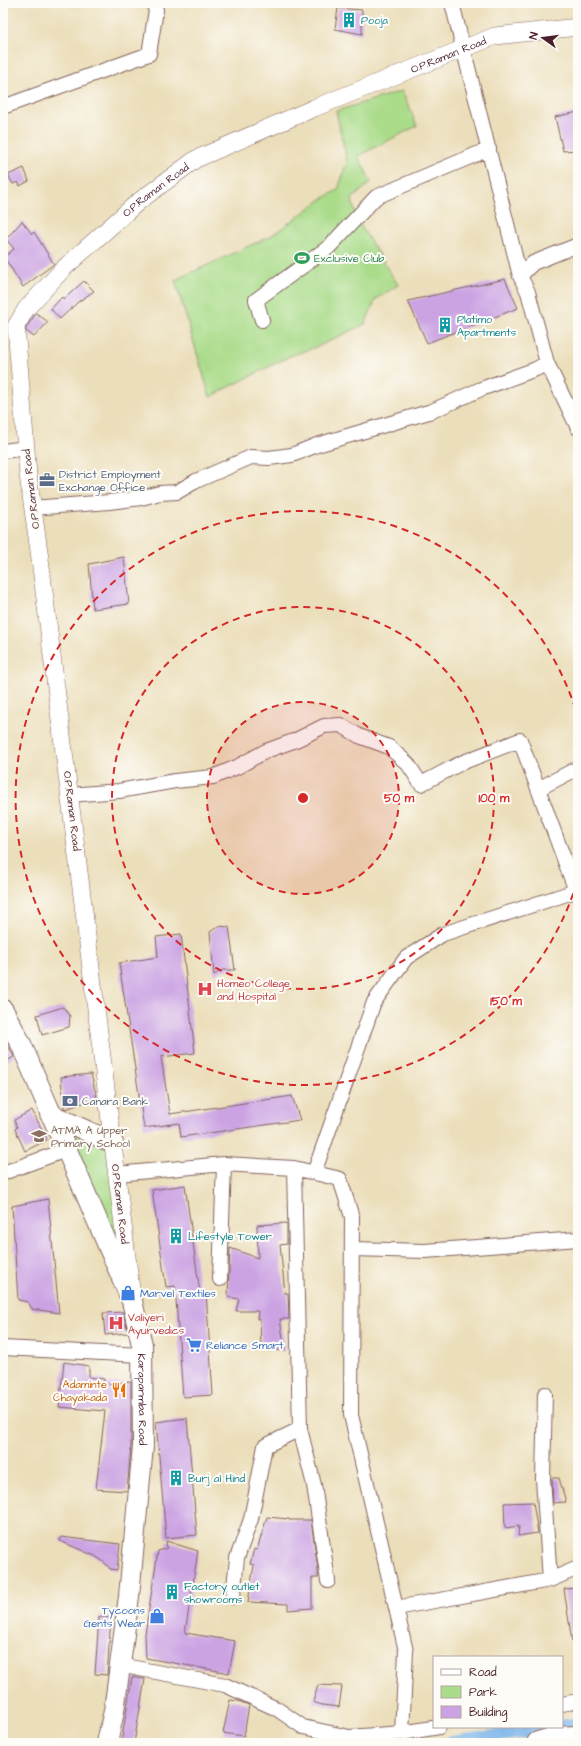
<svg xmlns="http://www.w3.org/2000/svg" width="581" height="1746" viewBox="0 0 581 1746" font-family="'Architects Daughter',sans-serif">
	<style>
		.green { fill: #aadc8a; stroke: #7a7e5a }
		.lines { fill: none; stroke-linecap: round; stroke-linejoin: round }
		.canal { stroke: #79b3e9; stroke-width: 13 }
		.building { fill: #cba3e3 }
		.minor-casing { stroke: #82625d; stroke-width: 16 }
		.tertiary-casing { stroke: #82625d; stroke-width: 18 }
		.secondary-casing { stroke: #82625d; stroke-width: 22 }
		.primary-casing { stroke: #82625d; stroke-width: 24 }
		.minor { stroke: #fff; stroke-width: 14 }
		.tertiary { stroke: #fff; stroke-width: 17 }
		.secondary { stroke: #fff; stroke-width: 20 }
		.primary { stroke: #fff; stroke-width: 22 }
		.ring { fill: none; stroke: #d62828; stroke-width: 2; stroke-dasharray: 7 5 }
		.labels { text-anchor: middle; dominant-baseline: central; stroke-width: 4; stroke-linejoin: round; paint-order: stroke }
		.culture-label { font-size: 11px; fill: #0d838f; stroke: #fdfcf7; text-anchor: start }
		.street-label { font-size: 11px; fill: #4a1f2b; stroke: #fdfcf7 }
		.leisure-label { font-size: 11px; fill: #27864d; stroke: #fdfcf7; text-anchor: start }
		.service-label { font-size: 11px; fill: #4e5e75; stroke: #fdfcf7; text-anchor: start }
		.health-label { font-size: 11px; fill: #be3a42; stroke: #fdfcf7; text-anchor: start }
		.education-label { font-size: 11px; fill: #785e54; stroke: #fdfcf7; text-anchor: start }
		.shop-label { font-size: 11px; fill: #366cbe; stroke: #fdfcf7; text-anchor: start }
		.food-label { font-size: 11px; fill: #c56008; stroke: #fdfcf7; text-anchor: end }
		.centre { fill: #d62828; stroke: #fdfcf7; stroke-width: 2 }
		.ring-label { font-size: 12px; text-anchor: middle; font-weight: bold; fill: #d62828; stroke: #fdfcf7; stroke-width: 4; stroke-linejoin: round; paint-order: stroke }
	</style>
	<rect width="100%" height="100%" fill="#fdfcf7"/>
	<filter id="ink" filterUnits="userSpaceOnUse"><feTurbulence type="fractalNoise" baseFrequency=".025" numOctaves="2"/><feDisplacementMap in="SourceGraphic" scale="8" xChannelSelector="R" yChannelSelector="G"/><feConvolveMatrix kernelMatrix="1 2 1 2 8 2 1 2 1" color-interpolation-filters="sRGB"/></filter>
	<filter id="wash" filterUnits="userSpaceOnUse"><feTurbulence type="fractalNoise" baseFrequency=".012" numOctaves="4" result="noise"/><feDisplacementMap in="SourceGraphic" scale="16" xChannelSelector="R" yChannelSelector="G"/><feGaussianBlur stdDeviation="0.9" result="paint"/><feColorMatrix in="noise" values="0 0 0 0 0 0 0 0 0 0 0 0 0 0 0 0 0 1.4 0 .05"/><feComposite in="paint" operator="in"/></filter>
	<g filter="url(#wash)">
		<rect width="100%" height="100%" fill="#ebdeba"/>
		<path class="green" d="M402 91 417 126 358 156 371 182 352 199 357 220 398 285 376 299 365 324 319 346 290 356 210 397 175 280 271 236 322 199 338 190 347 161 336 111Z
			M58 1121 113 1143 124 1270Z"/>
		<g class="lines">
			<path class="canal" d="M562 1726 578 1724
				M449 1743 556 1727"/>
		</g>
		<g id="blocks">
			<path class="building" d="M338 8 362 10V34L335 29Z
				M578 112V150L563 151 555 117Z
				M24 168 29 181 20 186 18 182 13 184 8 175Z
				M22 221 32 234 34 232 54 264 23 287 4 257 14 249 6 239Z
				M505 279 518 308 427 343 408 301Z
				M84 281 94 291 78 302 60 319 51 309 62 297 64 299Z
				M36 313 48 322 34 337 26 331V328Z
				M124 557 129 604 93 609 89 564Z
				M219 926 229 927 235 970H223L214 975 210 932Z
				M181 934 195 1053 161 1057 170 1114 292 1096 300 1120 181 1137 179 1123 144 1128 119 963 158 957 156 937Z
				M63 1007 70 1016 69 1027 42 1035 37 1015Z
				M3 1035 14 1057 3 1063Z
				M91 1074 97 1098 66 1109 64 1108 61 1077Z
				M32 1110 47 1140 25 1151 15 1129 17 1127 14 1120Z
				M185 1185 200 1293 206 1292 213 1395 183 1397 175 1286 166 1287 152 1190Z
				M48 1199 59 1313 32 1309 28 1302 18 1300 12 1206Z
				M287 1223V1244L280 1245 285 1293H288L289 1319H280L285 1351 261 1348 260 1319H257L258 1311H236L239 1299 228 1297 230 1248 258 1258 257 1225Z
				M123 1312 128 1333 105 1335 103 1313Z
				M64 1362 89 1366V1377L104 1379V1384L131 1382V1446L127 1491 96 1489 105 1411 59 1407Z
				M187 1418 197 1535 166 1538 156 1422Z
				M552 1478H559L566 1502 553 1503Z
				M533 1502 538 1533 518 1536 519 1526 505 1528 504 1503Z
				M267 1517 289 1519V1520H311L318 1570V1578H312V1608L288 1610V1604L248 1602 254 1565 250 1564 254 1549 257 1550Z
				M61 1537 120 1544 117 1570 110 1569 104 1562 95 1556 60 1541Z
				M166 1541 198 1551 185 1633 235 1641 229 1673 146 1658 145 1634 158 1551 167 1548Z
				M578 1588V1642H572L564 1589Z
				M99 1617 111 1618 107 1675 95 1674Z
				M132 1677 145 1679 134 1743H121Z
				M318 1685 342 1686 339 1707 322 1705 313 1702Z
				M230 1700 238 1701 249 1705 244 1736 223 1733Z"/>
		</g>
	</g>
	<g filter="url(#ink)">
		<use href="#blocks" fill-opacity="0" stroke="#82625d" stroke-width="1"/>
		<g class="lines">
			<defs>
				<path id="minor" d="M452 3 520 276
					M3 107 149 54 156 10 153 3
					M262 320 256 300 329 247 376 197 489 149
					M547 363 578 428
					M3 451 26 448
					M32 508 109 502 141 498 160 493 177 492 196 481 251 457 269 458 292 455 317 445 432 411 481 389 536 369 547 363 528 292 520 276 533 263 578 245
					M538 789 578 768
					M70 795 119 791 175 781 213 777 237 767 266 751 296 740 324 726 341 725 359 736 389 747 408 764 421 784 461 763 520 740 576 891 578 890
					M294 1168 300 1429 314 1485 328 1581
					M3 1173 66 1150
					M314 1173 374 1002 406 958 443 934 576 891
					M117 1174 224 1164 294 1168 340 1179 352 1217 351 1415 406 1651 402 1733
					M352 1249 425 1251 578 1239
					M220 1279 224 1164
					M3 1348 142 1355
					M545 1394 543 1479 550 1580
					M233 1597 237 1558 251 1519 265 1446 300 1429
					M396 1608 550 1580 578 1568
					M119 1665 225 1685 277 1709 303 1727 349 1737 402 1733 439 1727
					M562 1704 578 1701"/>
				<g id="tertiary">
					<path id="s1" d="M131 1289 39 551 28 475 16 326 26 309 64 268 138 202 196 159 314 108 495 36 578 27"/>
				</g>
				<g id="secondary">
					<path id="s2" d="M3 1010 21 1044 132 1301 142 1345 143 1446 129 1596 114 1711 107 1743"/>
					<path d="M50 1114 113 1143"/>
				</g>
				<path id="primary" d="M538 1743 555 1738 578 1737"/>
			</defs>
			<use href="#minor" class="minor-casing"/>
			<use href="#tertiary" class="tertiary-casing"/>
			<use href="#secondary" class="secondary-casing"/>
			<use href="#primary" class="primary-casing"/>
			<use href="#minor" class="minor"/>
			<use href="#tertiary" class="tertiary"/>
			<use href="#secondary" class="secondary"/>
			<use href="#primary" class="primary"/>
		</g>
	</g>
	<circle cx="303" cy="798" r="96" fill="#d62828" fill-opacity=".12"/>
	<g class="ring">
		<circle cx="303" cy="798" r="96"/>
		<circle cx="303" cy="798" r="191"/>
		<path d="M577 882A287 287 0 1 1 577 714"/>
	</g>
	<defs>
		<symbol id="building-bare" viewBox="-9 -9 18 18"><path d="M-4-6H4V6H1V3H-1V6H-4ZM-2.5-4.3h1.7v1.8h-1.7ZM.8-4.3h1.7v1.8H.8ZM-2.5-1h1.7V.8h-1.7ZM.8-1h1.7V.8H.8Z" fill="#0f9aa8" stroke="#fdfcf7" stroke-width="2.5" paint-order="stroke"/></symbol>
		<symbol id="stadium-bare" viewBox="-9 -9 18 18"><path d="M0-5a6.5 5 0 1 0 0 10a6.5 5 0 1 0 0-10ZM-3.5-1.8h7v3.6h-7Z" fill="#2e9e5b" stroke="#fdfcf7" stroke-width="2.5" paint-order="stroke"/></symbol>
		<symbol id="office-bare" viewBox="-9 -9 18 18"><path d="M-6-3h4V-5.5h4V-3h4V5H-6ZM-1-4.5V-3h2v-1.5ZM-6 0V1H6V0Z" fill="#5c6f8a" stroke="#fdfcf7" stroke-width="2.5" paint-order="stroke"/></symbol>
		<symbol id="hospital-bare" viewBox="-9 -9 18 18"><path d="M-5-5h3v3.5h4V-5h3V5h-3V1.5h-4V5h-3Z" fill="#e0444e" stroke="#fdfcf7" stroke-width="2.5" paint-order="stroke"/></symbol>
		<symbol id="bank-bare" viewBox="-9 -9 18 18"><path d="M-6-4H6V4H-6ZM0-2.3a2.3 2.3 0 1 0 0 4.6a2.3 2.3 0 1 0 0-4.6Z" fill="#5c6f8a" stroke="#fdfcf7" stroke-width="2.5" paint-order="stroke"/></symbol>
		<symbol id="school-bare" viewBox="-9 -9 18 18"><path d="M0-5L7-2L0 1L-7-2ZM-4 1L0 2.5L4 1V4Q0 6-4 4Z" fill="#8d6e63" stroke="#fdfcf7" stroke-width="2.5" paint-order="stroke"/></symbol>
		<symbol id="shop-bare" viewBox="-9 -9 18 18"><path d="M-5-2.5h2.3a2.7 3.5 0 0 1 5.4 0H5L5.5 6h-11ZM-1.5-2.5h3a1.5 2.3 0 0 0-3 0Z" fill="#3f7fe0" stroke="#fdfcf7" stroke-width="2.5" paint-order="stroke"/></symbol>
		<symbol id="supermarket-bare" viewBox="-9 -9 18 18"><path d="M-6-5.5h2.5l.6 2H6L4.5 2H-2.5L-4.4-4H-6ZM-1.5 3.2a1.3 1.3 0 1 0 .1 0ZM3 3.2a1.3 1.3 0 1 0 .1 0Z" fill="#3f7fe0" stroke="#fdfcf7" stroke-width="2.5" paint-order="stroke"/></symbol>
		<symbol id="restaurant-bare" viewBox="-9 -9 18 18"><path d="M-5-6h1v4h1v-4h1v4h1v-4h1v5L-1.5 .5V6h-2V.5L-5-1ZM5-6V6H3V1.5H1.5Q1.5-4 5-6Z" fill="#e8710a" stroke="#fdfcf7" stroke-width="2.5" paint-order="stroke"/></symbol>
	</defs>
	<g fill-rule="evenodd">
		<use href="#building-bare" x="338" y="9" width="22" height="22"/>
		<use href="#stadium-bare" x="291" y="247" width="22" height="22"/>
		<use href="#building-bare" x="434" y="314" width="22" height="22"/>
		<use href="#office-bare" x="36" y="469" width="22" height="22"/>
		<use href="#hospital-bare" x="194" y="978" width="22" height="22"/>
		<use href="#bank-bare" x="59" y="1090" width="22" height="22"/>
		<use href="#school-bare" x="28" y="1125" width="22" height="22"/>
		<use href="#building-bare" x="165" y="1225" width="22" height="22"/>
		<use href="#shop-bare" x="117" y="1282" width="22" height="22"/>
		<use href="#hospital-bare" x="105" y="1312" width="22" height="22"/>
		<use href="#supermarket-bare" x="183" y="1334" width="22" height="22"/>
		<use href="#restaurant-bare" x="108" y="1379" width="22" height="22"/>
		<use href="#building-bare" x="165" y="1467" width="22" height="22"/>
		<use href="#building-bare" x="161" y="1581" width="22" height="22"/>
		<use href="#shop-bare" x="146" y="1605" width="22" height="22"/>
	</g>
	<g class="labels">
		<g class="culture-label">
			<text x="361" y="20">Pooja</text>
			<text x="457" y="319">Platimo<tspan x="457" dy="13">Apartments</tspan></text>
			<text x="188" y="1236">Lifestyle Tower</text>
			<text x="188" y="1478">Burj al Hind</text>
			<text x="184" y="1586">Factory outlet<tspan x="184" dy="13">showrooms</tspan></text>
		</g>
		<g class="street-label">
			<text stroke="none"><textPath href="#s1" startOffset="1490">O.P.Raman Road</textPath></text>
			<text stroke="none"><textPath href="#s1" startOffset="1166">O.P.Raman Road</textPath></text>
			<text transform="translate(31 489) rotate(-97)">O.P.Raman Road</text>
			<text transform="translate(72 811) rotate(83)">O.P.Raman Road</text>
			<text transform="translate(120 1204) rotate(83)">O.P.Raman Road</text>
			<text stroke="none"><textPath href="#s2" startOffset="418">Karaparmba Road</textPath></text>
		</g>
		<g class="leisure-label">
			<text x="314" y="258">Exclusive Club</text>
		</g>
		<g class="service-label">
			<text x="59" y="474">District Employment<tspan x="59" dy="13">Exchange Office</tspan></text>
			<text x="82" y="1101">Canara Bank</text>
		</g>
		<g class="health-label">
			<text x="217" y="983">Homeo College<tspan x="217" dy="13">and Hospital</tspan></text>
			<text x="128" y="1317">Valiyeri<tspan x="128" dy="13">Ayurvedics</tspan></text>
		</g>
		<g class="education-label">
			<text x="51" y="1130">ATMA A Upper<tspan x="51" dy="13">Primary School</tspan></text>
		</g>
		<g class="shop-label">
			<text x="140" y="1293">Marvel Textiles</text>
			<text x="206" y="1345">Reliance Smart</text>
			<text x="145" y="1610" text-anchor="end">Tycoons<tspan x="145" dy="13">Gents Wear</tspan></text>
		</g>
		<g class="food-label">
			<text x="107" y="1384">Adaminte<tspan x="107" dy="13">Chayakada</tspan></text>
		</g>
	</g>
	<circle cx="303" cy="798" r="6" class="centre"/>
	<g class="ring-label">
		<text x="399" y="802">50 m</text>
		<text x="494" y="802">100 m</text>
		<text x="506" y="1005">150 m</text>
	</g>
	<rect width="581" height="1746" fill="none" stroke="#fdfcf7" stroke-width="16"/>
	<rect x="433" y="1656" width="130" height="72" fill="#fdfcf7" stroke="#b5a4a5"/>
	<rect x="441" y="1669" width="20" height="6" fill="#ffffff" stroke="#b5a4a5"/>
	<text x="469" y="1676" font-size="12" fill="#4a1f2b">Road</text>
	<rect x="441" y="1686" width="20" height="12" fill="#aadc8a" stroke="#b5a4a5"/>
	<text x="469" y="1696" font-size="12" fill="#4a1f2b">Park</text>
	<rect x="441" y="1706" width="20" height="12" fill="#cba3e3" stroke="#b5a4a5"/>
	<text x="469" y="1716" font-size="12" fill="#4a1f2b">Building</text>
	<g transform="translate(543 38) rotate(284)" stroke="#fdfcf7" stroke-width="3" paint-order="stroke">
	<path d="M0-3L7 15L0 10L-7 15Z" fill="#4a1f2b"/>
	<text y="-6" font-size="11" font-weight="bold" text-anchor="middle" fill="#4a1f2b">N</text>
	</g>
</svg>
